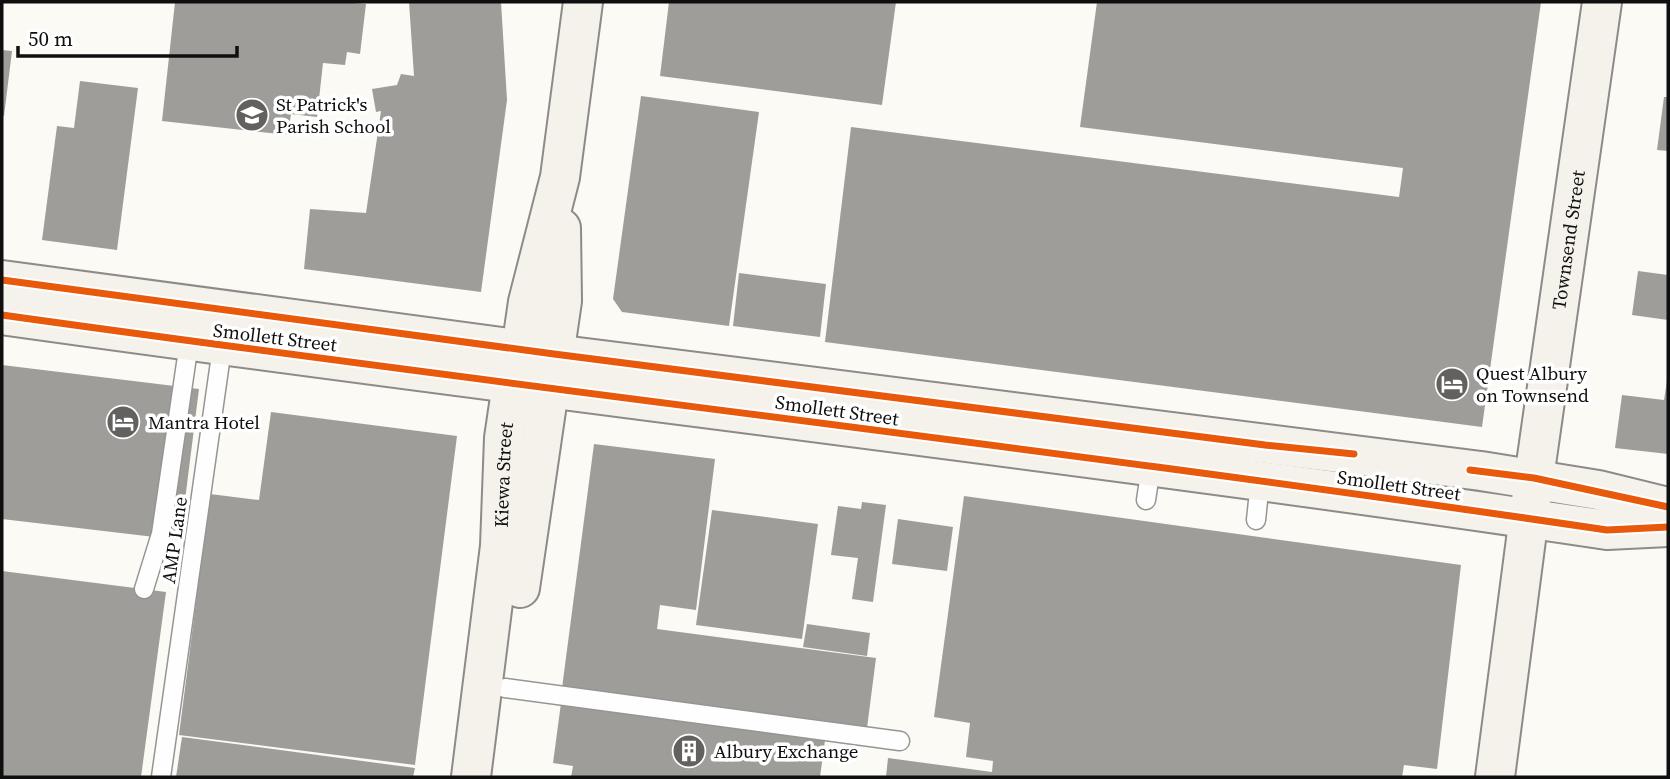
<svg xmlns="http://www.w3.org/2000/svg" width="1670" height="779" viewBox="0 0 1670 779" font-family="'Source Serif 4',serif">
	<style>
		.building { fill: #9f9d9a }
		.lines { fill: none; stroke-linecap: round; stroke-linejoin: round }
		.lane-casing { stroke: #959593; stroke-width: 21 }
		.secondary-casing { stroke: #8c8b89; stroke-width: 42 }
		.lane { stroke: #fefefe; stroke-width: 18 }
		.secondary { stroke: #f5f2eb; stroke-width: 38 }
		.cycleway-casing { stroke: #fff; stroke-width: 11 }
		.cycleway { stroke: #e8590c; stroke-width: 7 }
		.labels { text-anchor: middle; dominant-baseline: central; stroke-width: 7; stroke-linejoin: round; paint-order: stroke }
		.poi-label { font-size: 19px; fill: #0f0f0f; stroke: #fff; text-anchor: start }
		.street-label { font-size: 19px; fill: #0f0f0f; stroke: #fff }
	</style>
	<rect width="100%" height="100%" fill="#fbfaf5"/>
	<path class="building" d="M175 2H342L366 4 360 54 347 52 345 65 323 63 317 117 291 114 288 135 162 121Z
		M409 2H501L507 100 481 292 304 269 310 209 366 213 381 111 376 112 372 89 397 85 401 74 414 76Z
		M669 2H896L882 105 660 76Z
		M1097 2H1541L1482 427 825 342 851 127 1399 197 1403 168 1080 127Z
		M2 50 12 51 4 116H2Z
		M80 81 138 88 117 250 42 240 57 126 74 128Z
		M641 96 759 112 729 326 622 312 613 299Z
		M1664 97H1668V151L1657 150Z
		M1638 271 1668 275V320L1632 315Z
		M739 273 826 284 820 337 733 326Z
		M2 365 199 389 180 540 2 519Z
		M1667 381 1668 454 1615 448 1622 395 1664 400Z
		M271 412 457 436 415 765 179 735 210 494 259 500Z
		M594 444 715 459 696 610 660 605 657 629 876 658 867 728 562 688Z
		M964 496 1461 565 1437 769 1404 765 1402 777H886L888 758 992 772 993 761 966 757 970 723 934 717Z
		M862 502 886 505 873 602 852 599 858 558 831 555 838 506 861 509Z
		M712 510 818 524 802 639 696 625Z
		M898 519 953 527 947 571 892 564Z
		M2 571 166 592 141 777H2Z
		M807 624 870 633 867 656 803 647Z
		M561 703 825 740 820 777H571L573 766 553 763Z
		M182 737 415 768 413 777H176Z"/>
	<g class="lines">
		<defs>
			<path id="lane" d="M1146 500 1151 467
				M1256 520 1260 482
				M144 589 161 534 190 336
				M505 688 900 741
				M161 777 223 341"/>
			<g id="secondary">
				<path d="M2 280 554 354 1481 471 1598 490 1668 507"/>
				<path d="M2 315C536 390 1073 451 1607 530L1668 527"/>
				<path d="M520 588 562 301 561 228"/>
				<path id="s1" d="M471 777 500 546 504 438 512 384 521 350 528 302 560 177 583 2"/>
				<path id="s2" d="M1495 777 1534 478 1602 2"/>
			</g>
		</defs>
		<use href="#lane" class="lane-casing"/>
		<use href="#secondary" class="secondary-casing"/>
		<use href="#lane" class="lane"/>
		<use href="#secondary" class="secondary"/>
		<defs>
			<path id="cycleway" d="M2 280 554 354 1265 445 1354 454
				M2 315C536 390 1073 451 1607 530L1668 527
				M1470 470 1534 478 1668 507"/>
		</defs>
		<use href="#cycleway" class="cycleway-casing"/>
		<use href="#cycleway" class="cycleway"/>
	</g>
	<defs>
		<symbol id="school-disc" viewBox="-11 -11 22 22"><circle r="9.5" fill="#626160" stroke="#fff"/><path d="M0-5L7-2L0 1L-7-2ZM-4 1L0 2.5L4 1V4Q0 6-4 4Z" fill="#fff"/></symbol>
		<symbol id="hotel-disc" viewBox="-11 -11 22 22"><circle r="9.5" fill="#626160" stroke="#fff"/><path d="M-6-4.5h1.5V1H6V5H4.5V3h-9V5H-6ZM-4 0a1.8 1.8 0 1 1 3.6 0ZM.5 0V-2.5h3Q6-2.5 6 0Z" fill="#fff"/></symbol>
		<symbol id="building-disc" viewBox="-11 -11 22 22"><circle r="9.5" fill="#626160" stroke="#fff"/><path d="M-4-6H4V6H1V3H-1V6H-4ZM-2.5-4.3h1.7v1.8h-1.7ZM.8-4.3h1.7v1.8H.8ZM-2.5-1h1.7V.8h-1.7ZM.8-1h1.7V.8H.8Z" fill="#fff"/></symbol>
	</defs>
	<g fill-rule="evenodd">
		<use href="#school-disc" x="233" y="96" width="38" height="38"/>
		<use href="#hotel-disc" x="1433" y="365" width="38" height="38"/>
		<use href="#hotel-disc" x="104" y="403" width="38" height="38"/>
		<use href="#building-disc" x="670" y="732" width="38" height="38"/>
	</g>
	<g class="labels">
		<g class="poi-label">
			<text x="276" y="104">St Patrick's<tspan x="276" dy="22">Parish School</tspan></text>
			<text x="1476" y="373">Quest Albury<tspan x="1476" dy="22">on Townsend</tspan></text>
			<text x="148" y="422">Mantra Hotel</text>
			<text x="714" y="751">Albury Exchange</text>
		</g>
		<g class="street-label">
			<text stroke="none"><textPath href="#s2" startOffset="542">Townsend Street</textPath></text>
			<text transform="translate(275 337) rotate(7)">Smollett Street</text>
			<text transform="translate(837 410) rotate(8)">Smollett Street</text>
			<text stroke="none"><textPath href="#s1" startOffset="304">Kiewa Street</textPath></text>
			<text transform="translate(1399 485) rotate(8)">Smollett Street</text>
			<text transform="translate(174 540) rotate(-82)">AMP Lane</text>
		</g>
	</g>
	<rect width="1670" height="779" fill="none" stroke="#0f0f0f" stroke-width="7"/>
	<path d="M18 46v10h219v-10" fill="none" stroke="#0f0f0f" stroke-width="3.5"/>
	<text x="28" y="46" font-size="21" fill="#0f0f0f" stroke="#ffffff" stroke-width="5" paint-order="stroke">50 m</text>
</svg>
